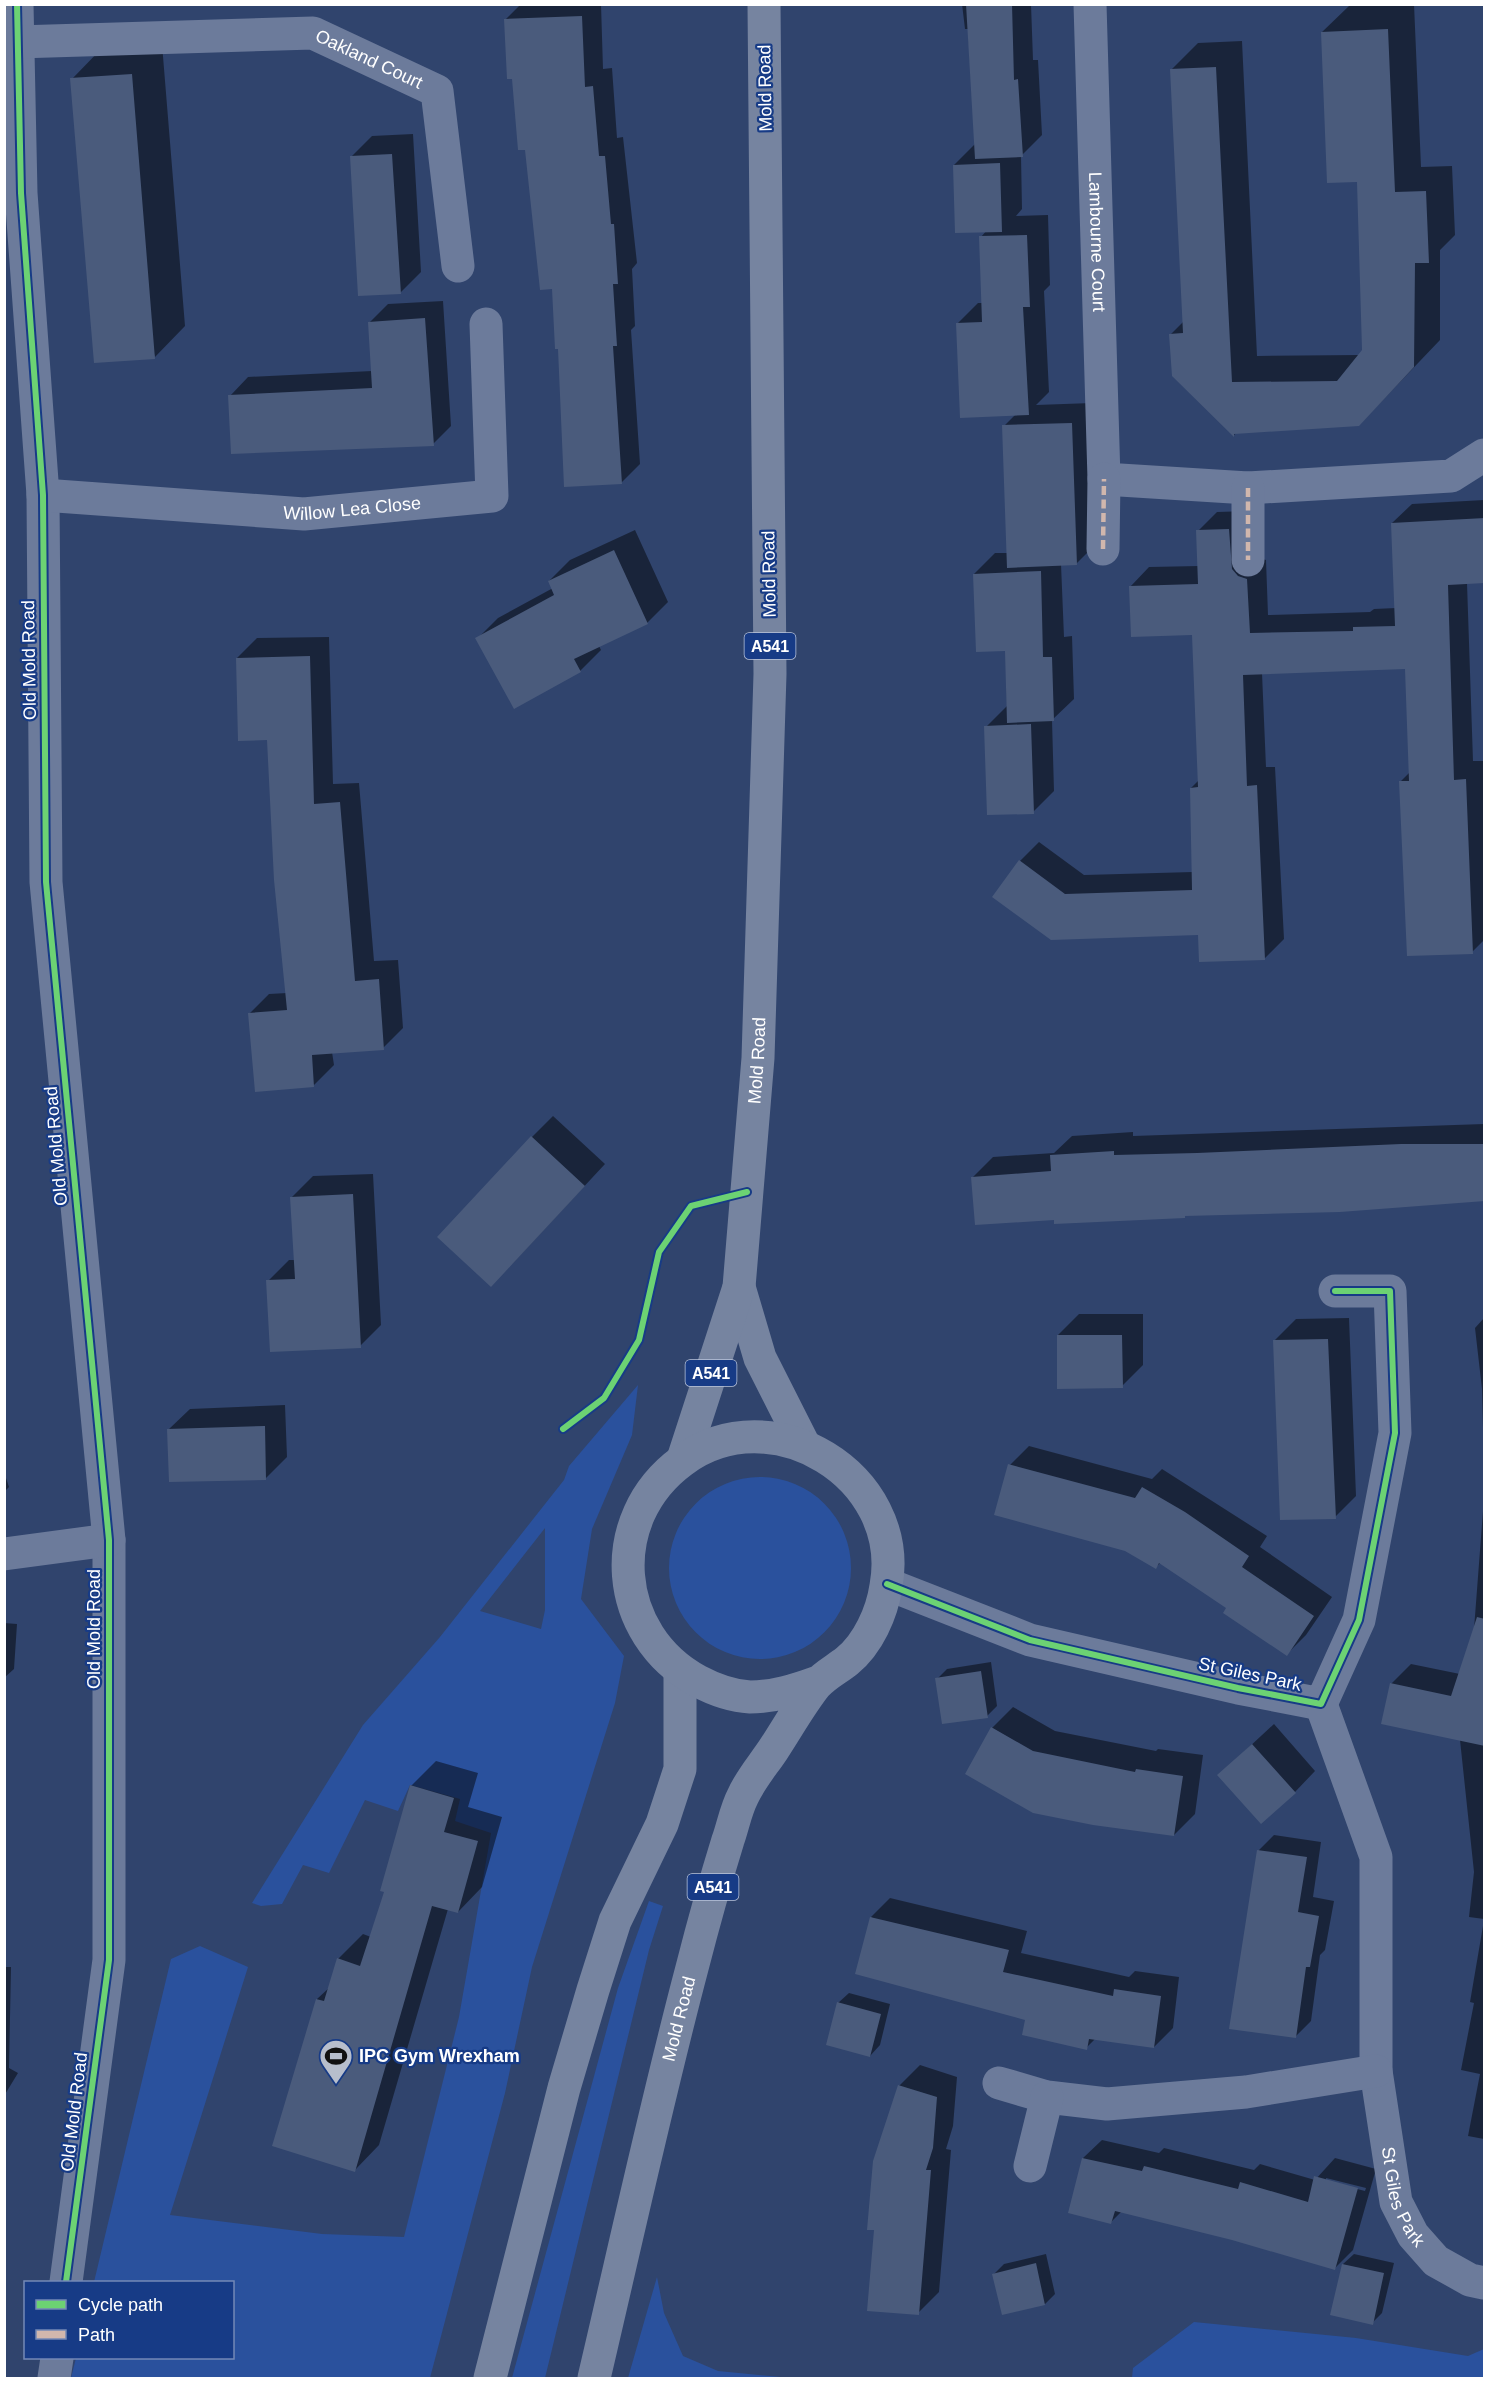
<svg xmlns="http://www.w3.org/2000/svg" width="1489" height="2383" viewBox="0 0 1489 2383" font-family="Arial,sans-serif">
	<style>
		.green { fill: #2a519d; fill-rule: evenodd }
		.shadow { fill: #0007; fill-rule: evenodd }
		.building { fill: #4a5b7c }
		.lines { fill: none; stroke-linecap: round; stroke-linejoin: round }
		.minor { stroke: #6c7b9b; stroke-width: 33 }
		.major { stroke: #7684a0; stroke-width: 33 }
		.quiet { stroke: #d1b7ad; stroke-width: 4.5; stroke-dasharray: 9 4.5; stroke-linecap: butt }
		.cycleway-casing { stroke: #173b86; stroke-width: 10 }
		.cycleway { stroke: #6cd273; stroke-width: 6 }
		.labels { text-anchor: middle; dominant-baseline: central; stroke-width: 4.5; stroke-linejoin: round; paint-order: stroke }
		.shield { fill: #173b86; stroke: #b9c4db; stroke-width: 1.5 }
		.shield-label { font-size: 16px; font-weight: bold; fill: #fff }
		.street-label { font-size: 18px; fill: #fff; stroke: #173b86 }
		.poi-label { font-size: 18px; font-weight: bold; fill: #fff; stroke: #173b86; text-anchor: start }
	</style>
	<rect width="100%" height="100%" fill="#30446d"/>
	<path class="green" d="M638 1385 632 1435 592 1529 581 1599 624 1656 615 1703 532 1967 505 2093 430 2378H71L76 2358H232V2282H94L171 1959 200 1946 248 1967 170 2215 322 2234 404 2237 459 2017 491 1833 455 1821 460 1799 410 1785 398 1811 365 1800 329 1873 303 1865 282 1904 261 1906 252 1903 363 1725 440 1637 564 1480 569 1466ZM545 1528V1610L541 1629 480 1611Z
		M669 1568a91 91 0 1 1 182 0a91 91 0 1 1-182 0Z
		M649 1901 663 1906 649 1950 545 2378H512L618 1988Z
		M657 2277 664 2313 683 2356 718 2371 791 2378H628Z
		M1194 2322 1356 2338 1468 2356 1484 2349V2378H1132L1133 2368Z"/>
	<path class="shadow" d="M521 4H601L603 69 612 68 617 138 623 137 637 263 632 269 635 326 631 330 640 464 621 483 559 348 553 287 513 78 506 19Z
		M962 4H1031L1033 60H1038L1042 135 1021 156 1022 209 1016 216 1048 215 1050 285 1044 291 1049 392 1036 405 1092 403 1097 543 1076 564H1061L1064 637 1072 636 1074 699 1052 720 1054 791 1033 812 986 727 1007 706 1006 650 974 574 995 553H1008L1004 426 1016 414 957 324 978 303H983L981 237 987 230 954 165 975 144 968 29H965Z
		M1414 4 1421 167 1452 166 1455 235 1440 250V340L1359 425 1237 432 1234 435 1173 376 1171 334 1184 321 1172 69 1198 43 1242 41 1257 356 1360 355 1364 351 1358 181 1322 32 1349 6Z
		M162 44 185 326 155 357 72 79 102 48Z
		M413 134 421 272 400 293 351 157 372 136Z
		M443 301 451 426 433 444 230 396 248 377 372 371 370 322 388 304Z
		M1484 500V582L1467 583 1473 761H1484V940L1472 952 1400 782 1410 772 1406 668 1262 673 1266 767H1275L1284 939 1265 958 1199 934 1051 939 1020 861 1039 842 1084 875 1193 872 1191 788 1199 780 1193 633 1130 587 1149 567 1199 566 1198 531 1217 512 1248 511 1257 557 1266 560 1268 615 1370 612 1374 609 1396 608 1392 523 1412 504Z
		M635 530 668 602 647 623 599 646 601 650 580 671 515 707 477 639 498 618 553 588 549 581 570 560Z
		M329 637 333 784 359 783 374 961 398 960 403 1028 383 1048 332 1052 334 1065 314 1085 249 1014 269 994 287 993 269 739 237 658 257 638Z
		M553 1116 605 1164 512 1264 532 1137Z
		M1484 1124V1196L1055 1218 973 1177 993 1157 1054 1153 1072 1136 1133 1132V1136Z
		M373 1174 381 1325 360 1346 268 1281 289 1260H295L292 1197 313 1176Z
		M1079 1314H1143V1365L1122 1386 1058 1335Z
		M1349 1318 1356 1496 1335 1517 1275 1340 1296 1319Z
		M1484 1318V1466L1482 1389 1475 1328Z
		M285 1405 287 1457 266 1478 169 1429 190 1409Z
		M1029 1446 1152 1479 1162 1469 1267 1536 1260 1547 1332 1597 1306 1635 1287 1654 1228 1608 1161 1562 1156 1567 1010 1465Z
		M4 1472 9 1487 4 1492Z
		M1484 1498V1919L1469 1917 1474 1872 1460 1740 1391 1684 1411 1664 1460 1674 1474 1629Z
		M4 1623 17 1624 14 1669 4 1678Z
		M991 1662 997 1706 987 1716 937 1679 947 1669Z
		M1013 1707 1055 1731 1156 1751 1158 1749 1203 1755 1195 1814 1174 1835 992 1728Z
		M1274 1724 1315 1771 1295 1792 1219 1775Z
		M436 1761 478 1773 468 1807 502 1817 482 1887 458 1912 448 1909 379 2145 355 2170 274 2145 317 1999 330 1987 338 1959 363 1934 371 1937 386 1891 411 1786Z
		M1274 1835 1321 1842 1313 1897 1334 1901 1325 1950 1320 1955 1311 2021 1296 2036 1259 1850Z
		M890 1898 1027 1931 1021 1953 1129 1977 1135 1971 1179 1977 1173 2028 1154 2047 1096 2038 1086 2048 1027 2019 871 1917Z
		M1484 1920V2139L1468 2136 1480 2074 1461 2070 1474 2003 1470 2002Z
		M4 1967H11L9 2068 18 2073 4 2096Z
		M849 1993 890 2004 880 2045 870 2056 838 2003Z
		M920 2065 957 2077 953 2126 946 2149 951 2150 939 2292 918 2313 876 2229 899 2086Z
		M1102 2140 1159 2153 1164 2148 1254 2170 1260 2164 1315 2180 1335 2158 1376 2169 1353 2250 1335 2268 1233 2238 1122 2211 1111 2222 1083 2158ZM1326 2178 1366 2188 1365 2191 1326 2181Z
		M1046 2254 1055 2294 1045 2304 994 2274 1004 2264Z
		M1354 2254 1394 2263 1382 2313 1372 2323 1343 2264Z"/>
	<path class="building" d="M966 4H1012L1014 80 1018 79 1023 157 975 159Z
		M582 16 585 87 593 86 599 156H605L611 224H614L618 284H613L617 346H613L622 484 564 487 558 349H555L552 289 540 290 525 150H518L512 79H507L504 19Z
		M1388 29 1395 192 1426 191 1429 263H1415L1414 367 1359 426 1234 434V437L1172 376 1169 334 1183 333 1170 69 1216 67 1232 382 1337 381 1362 350 1357 182 1327 183 1321 32Z
		M132 74 155 359 94 363 70 78Z
		M392 154 401 294 358 296 350 156Z
		M1000 163 1002 232 955 233 953 165Z
		M1027 235 1030 307H1023L1029 415 960 418 956 323 982 322 979 236Z
		M425 318 434 446 231 454 228 395 372 388 368 322Z
		M1072 423 1077 565 1007 568 1002 425Z
		M1485 518V583L1448 585 1454 780 1466 779 1473 954 1407 956 1399 781H1409L1405 669 1243 675 1247 786 1257 785 1265 960 1199 962 1198 935 1051 940 992 897 1019 860 1065 894 1192 890 1190 788 1198 787 1192 635 1131 637 1129 586 1198 584 1196 530 1229 529 1232 569 1238 576 1247 579 1250 633 1353 631V627L1395 626 1391 523Z
		M614 550 648 624 574 659 581 672 514 709 475 638 554 595 548 581Z
		M1041 571 1043 657H1052L1054 721 1007 723 1005 651 976 652 973 574Z
		M310 656 314 804 340 802 355 981 379 979 384 1050 312 1055 314 1087 255 1092 248 1013 287 1010 274 880 267 740 238 741 236 658Z
		M1031 724 1034 814 987 815 984 726Z
		M531 1136 585 1186 491 1287 437 1237Z
		M1401 1144H1485V1201L1340 1212 1185 1216V1218L1054 1224V1220L975 1225 971 1177 1051 1171 1050 1155 1114 1151V1155L1197 1153Z
		M353 1194 361 1348 270 1352 266 1280 295 1279 290 1197Z
		M1057 1335H1122L1123 1388 1057 1389Z
		M1328 1339 1336 1519 1280 1520 1273 1340Z
		M265 1426 266 1480 169 1482 167 1429Z
		M1008 1464 1135 1498 1142 1487 1185 1512 1249 1556 1242 1567 1314 1616 1287 1656 1223 1613 1226 1608 1159 1563 1156 1569 1125 1551 994 1515Z
		M1477 1617 1485 1619V1746L1381 1724 1390 1683 1451 1696Z
		M981 1671 988 1718 942 1724 935 1678Z
		M991 1727 1033 1751 1135 1772 1136 1769 1183 1776 1174 1836 1093 1825 1033 1813 965 1774Z
		M1252 1744 1296 1793 1261 1824 1217 1775Z
		M410 1785 454 1798 444 1832 478 1841 458 1913 432 1906 355 2172 272 2146 316 1999 324 2001 337 1958 360 1966 384 1892 380 1891Z
		M1257 1850 1307 1857 1298 1912 1319 1916 1310 1967H1306L1296 2038 1229 2029Z
		M870 1917 1009 1950 1003 1972 1113 1996 1114 1989 1161 1996 1154 2048 1089 2039 1087 2050 1022 2035 1025 2020 855 1974Z
		M837 2002 881 2014 870 2057 826 2045Z
		M898 2085 937 2097 933 2148 926 2170H931L919 2315 867 2311 874 2230H867L873 2161Z
		M1082 2158 1142 2171 1144 2166 1238 2189 1240 2182 1308 2202 1314 2176 1358 2188 1335 2270 1232 2240 1115 2211 1111 2224 1068 2213Z
		M1036 2263 1045 2305 1002 2315 992 2274Z
		M1342 2264 1384 2273 1373 2325 1330 2315Z"/>
	<g class="lines">
		<g class="minor">
			<path d="M17 4 21 193 43 495 46 882 109 1540V1960L66 2282"/>
			<path id="s1" d="M1090 4 1104 479 1248 488 1451 476 1484 455"/>
			<path id="s2" d="M17 42 313 33 437 91 458 266"/>
			<path d="M1248 488V560"/>
			<path id="s3" d="M43 495 304 514 492 496 486 324"/>
			<path d="M1103 549 1104 479"/>
			<path d="M4 1554 109 1540"/>
			<path d="M887 1584 1030 1640 1238 1688 1321 1704 1359 1620 1395 1433 1390 1291H1335"/>
			<path id="s4" d="M1321 1704 1376 1857V2071L1396 2202 1413 2235 1436 2261 1470 2280 1484 2283"/>
			<path d="M999 2083 1047 2097 1107 2104 1246 2092 1376 2071"/>
			<path d="M1030 2166 1047 2097"/>
			<path d="M54 2378 57 2358"/>
		</g>
		<g class="major">
			<path d="M739 1287 760 1358 804 1445"/>
			<path id="s5" d="M683 1459 739 1287 758 1058 770 674 764 4"/>
			<path d="M490 2378 564 2088 593 1990 615 1921 662 1824 680 1769V1671"/>
			<path id="s6" d="M594 2378C626 2242 656 2104 692 1968 703 1925 715 1882 728 1840 733 1826 736 1809 743 1796 750 1780 763 1765 773 1750 787 1729 800 1705 816 1685 825 1675 837 1669 847 1661 868 1644 882 1613 886 1586 906 1476 771 1394 682 1461 603 1519 613 1635 698 1681 713 1689 732 1696 750 1697 774 1697 796 1690 818 1682"/>
		</g>
		<path class="quiet" d="M1248 488V560
			M1103 549 1104 479"/>
		<defs>
			<path id="cycleway" d="M17 4 21 193 43 495 46 882 109 1540V1960L66 2282
				M563 1429 604 1398 639 1340 659 1252 691 1206 747 1192
				M887 1584 1030 1640 1238 1688 1321 1704 1359 1620 1395 1433 1390 1291H1335"/>
		</defs>
		<use href="#cycleway" class="cycleway-casing"/>
		<use href="#cycleway" class="cycleway"/>
	</g>
	<defs>
		<symbol id="stadium-pin" viewBox="-11 -11 22 30"><path d="M0 17L-7.5 6A9.5 9.5 0 1 1 7.5 6Z" fill="#b7becc" stroke="#173b86"/><path d="M0-5a6.5 5 0 1 0 0 10a6.5 5 0 1 0 0-10ZM-3.5-1.8h7v3.6h-7Z" fill="#111"/></symbol>
	</defs>
	<g fill-rule="evenodd">
		<use href="#stadium-pin" x="317" y="2037" width="38" height="52"/>
	</g>
	<g class="labels">
		<g class="shield">
			<rect x="744.5" y="633" width="51" height="26" rx="4.5"/>
			<rect x="685.5" y="1360" width="51" height="26" rx="4.5"/>
			<rect x="687.5" y="1874" width="51" height="26" rx="4.5"/>
		</g>
		<g class="shield-label">
			<text x="770" y="646">A541</text>
			<text x="711" y="1373">A541</text>
			<text x="713" y="1887">A541</text>
		</g>
		<g class="street-label">
			<text stroke="none"><textPath href="#s2" startOffset="358">Oakland Court</textPath></text>
			<text transform="translate(765 88) rotate(-91)">Mold Road</text>
			<text stroke="none"><textPath href="#s1" startOffset="238">Lambourne Court</textPath></text>
			<text stroke="none"><textPath href="#s3" startOffset="310">Willow Lea Close</textPath></text>
			<text transform="translate(769 574) rotate(-91)">Mold Road</text>
			<text transform="translate(29 660) rotate(-91)">Old Mold Road</text>
			<text stroke="none"><textPath href="#s5" startOffset="408">Mold Road</textPath></text>
			<text transform="translate(56 1146) rotate(-95)">Old Mold Road</text>
			<text transform="translate(94 1629) rotate(-90)">Old Mold Road</text>
			<text transform="translate(1250 1674) rotate(12)">St Giles Park</text>
			<text stroke="none"><textPath href="#s6" startOffset="369">Mold Road</textPath></text>
			<text transform="translate(74 2112) rotate(-83)">Old Mold Road</text>
			<text stroke="none"><textPath href="#s4" startOffset="506">St Giles Park</textPath></text>
		</g>
		<g class="poi-label">
			<text x="359" y="2056">IPC Gym Wrexham</text>
		</g>
	</g>
	<rect width="1489" height="2383" fill="none" stroke="#ffffff" stroke-width="12"/>
	<rect x="24" y="2281" width="210" height="78" fill="#173b86" stroke="#7489b6" stroke-width="1.5"/>
	<rect x="36" y="2300" width="30" height="9" fill="#6cd273" stroke="#7489b6" stroke-width="1.5"/>
	<text x="78" y="2311" font-size="18" fill="#ffffff">Cycle path</text>
	<rect x="36" y="2330" width="30" height="9" fill="#d1b7ad" stroke="#7489b6" stroke-width="1.5"/>
	<text x="78" y="2341" font-size="18" fill="#ffffff">Path</text>
</svg>
